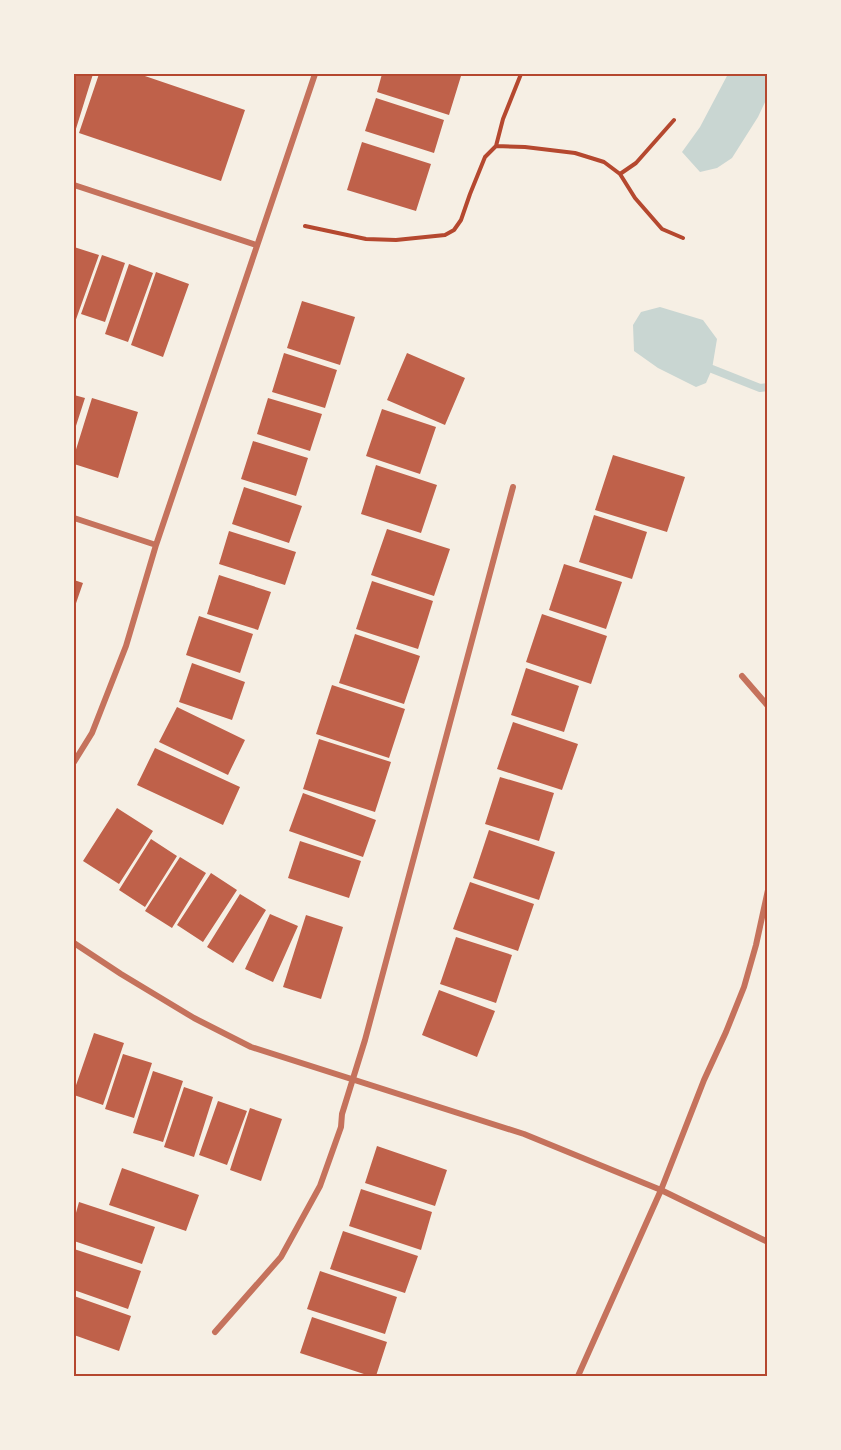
<svg xmlns="http://www.w3.org/2000/svg" width="841" height="1450" viewBox="0 0 841 1450" font-family="Helvetica,sans-serif">
	<style>
		.water { fill: #c9d6d2 }
		.lines { fill: none; stroke-linecap: round; stroke-linejoin: round }
		.stream { stroke: #c9d6d2; stroke-width: 8 }
		.building { fill: #bf614a }
		.path { stroke: #b5482f; stroke-width: 4 }
		.minor { stroke: #c5725c; stroke-width: 6 }
		.neatline { fill: none; stroke: #b5482f; stroke-width: 2 }
	</style>
	<rect width="100%" height="100%" fill="#f6efe4"/>
	<path class="water" d="M728 74H767V98L758 117 732 158 717 168 700 172 682 152 700 127Z
		M660 307 703 320 717 339 712 369 706 383 696 387 658 368 634 351 633 325 641 312Z"/>
	<g class="lines">
		<path class="stream" d="M712 369 760 388 768 387"/>
	</g>
	<path class="building" d="M74 74H93L75 132H74Z
		M99 74H139L245 110 221 181 79 133Z
		M382 74H452L461 76 449 115 377 92Z
		M376 98 444 120 434 153 365 131Z
		M362 142 431 164 416 211 347 190Z
		M74 247 99 255 74 325Z
		M102 255 125 263 105 322 81 314Z
		M129 264 153 273 128 342 105 334Z
		M156 272 189 284 163 357 131 345Z
		M302 301 355 317 340 365 287 348Z
		M284 353 337 370 325 408 272 392Z
		M407 353 465 378 445 425 387 400Z
		M74 395 85 398 74 432Z
		M92 398 138 412 118 478 74 464V456Z
		M268 398 322 414 310 451 257 434Z
		M382 409 436 427 420 474 366 456Z
		M253 441 308 458 296 496 241 479Z
		M613 455 685 477 667 532 595 510Z
		M376 465 437 485 421 533 361 514Z
		M244 487 302 506 289 543 232 524Z
		M594 515 647 532 632 579 579 562Z
		M387 529 450 549 434 596 371 575Z
		M229 531 296 552 285 585 219 564Z
		M564 564 622 582 606 629 549 610Z
		M219 575 271 592 258 630 207 614Z
		M74 580 83 583 74 609Z
		M372 581 433 601 418 649 356 629Z
		M542 614 607 636 591 684 526 662Z
		M199 616 253 634 240 673 186 655Z
		M355 634 420 656 404 704 339 683Z
		M192 663 245 682 232 720 179 702Z
		M526 668 579 686 564 732 511 715Z
		M332 685 405 709 389 758 316 734Z
		M177 707 245 740 228 775 159 742Z
		M513 722 578 744 562 790 497 769Z
		M319 739 391 762 375 812 303 789Z
		M155 748 240 787 223 825 137 785Z
		M500 777 554 793 539 841 485 824Z
		M303 793 376 820 363 857 289 831Z
		M117 808 153 831 119 884 83 861Z
		M489 830 555 852 539 900 473 878Z
		M151 839 177 856 145 907 119 890Z
		M300 841 361 861 349 898 288 878Z
		M180 857 206 873 172 928 145 911Z
		M211 873 237 890 203 942 177 925Z
		M470 882 534 904 518 951 453 929Z
		M240 894 266 910 233 963 207 947Z
		M270 914 298 926 273 982 245 969Z
		M306 915 343 927 321 999 283 987Z
		M456 937 512 955 496 1003 440 984Z
		M439 990 495 1011 477 1057 422 1035Z
		M94 1033 124 1043 103 1105 74 1095V1091Z
		M123 1054 152 1063 134 1118 105 1109Z
		M153 1071 183 1081 163 1142 133 1133Z
		M184 1087 213 1097 194 1157 164 1147Z
		M218 1101 247 1111 227 1165 199 1155Z
		M250 1108 282 1119 261 1181 230 1170Z
		M377 1146 447 1170 435 1206 365 1183Z
		M122 1168 199 1195 186 1231 109 1205Z
		M361 1189 432 1212 421 1250 349 1226Z
		M79 1202 155 1227 142 1264 74 1241V1220Z
		M343 1231 418 1256 405 1293 330 1269Z
		M74 1249 141 1271 128 1309 74 1290Z
		M320 1271 397 1297 385 1334 307 1309Z
		M74 1296 131 1316 119 1351 74 1335Z
		M312 1317 387 1342 376 1376H370L300 1353Z"/>
	<g class="lines">
		<path class="path" d="M496 146 525 147 575 153 604 162 620 174 635 198 662 229 683 238
			M620 174 636 163 674 120
			M305 226 366 239 396 240 445 235 454 230 461 220 470 194 485 157 496 146 503 119 521 74"/>
		<path class="minor" d="M74 185 256 245
			M74 518 156 545
			M742 676 768 706
			M74 762 92 733 126 646 156 545 315 74
			M74 943 121 974 194 1018 251 1047 524 1134 661 1190 768 1242
			M215 1332 281 1257 320 1186 341 1127 342 1114 365 1040 513 487
			M578 1376 661 1190 704 1080 726 1032 744 987 756 945 768 890"/>
	</g>
	<rect width="841" height="1450" fill="none" stroke="#f6efe4" stroke-width="150"/>
	<rect x="75" y="75" width="691" height="1300" class="neatline"/>
</svg>
